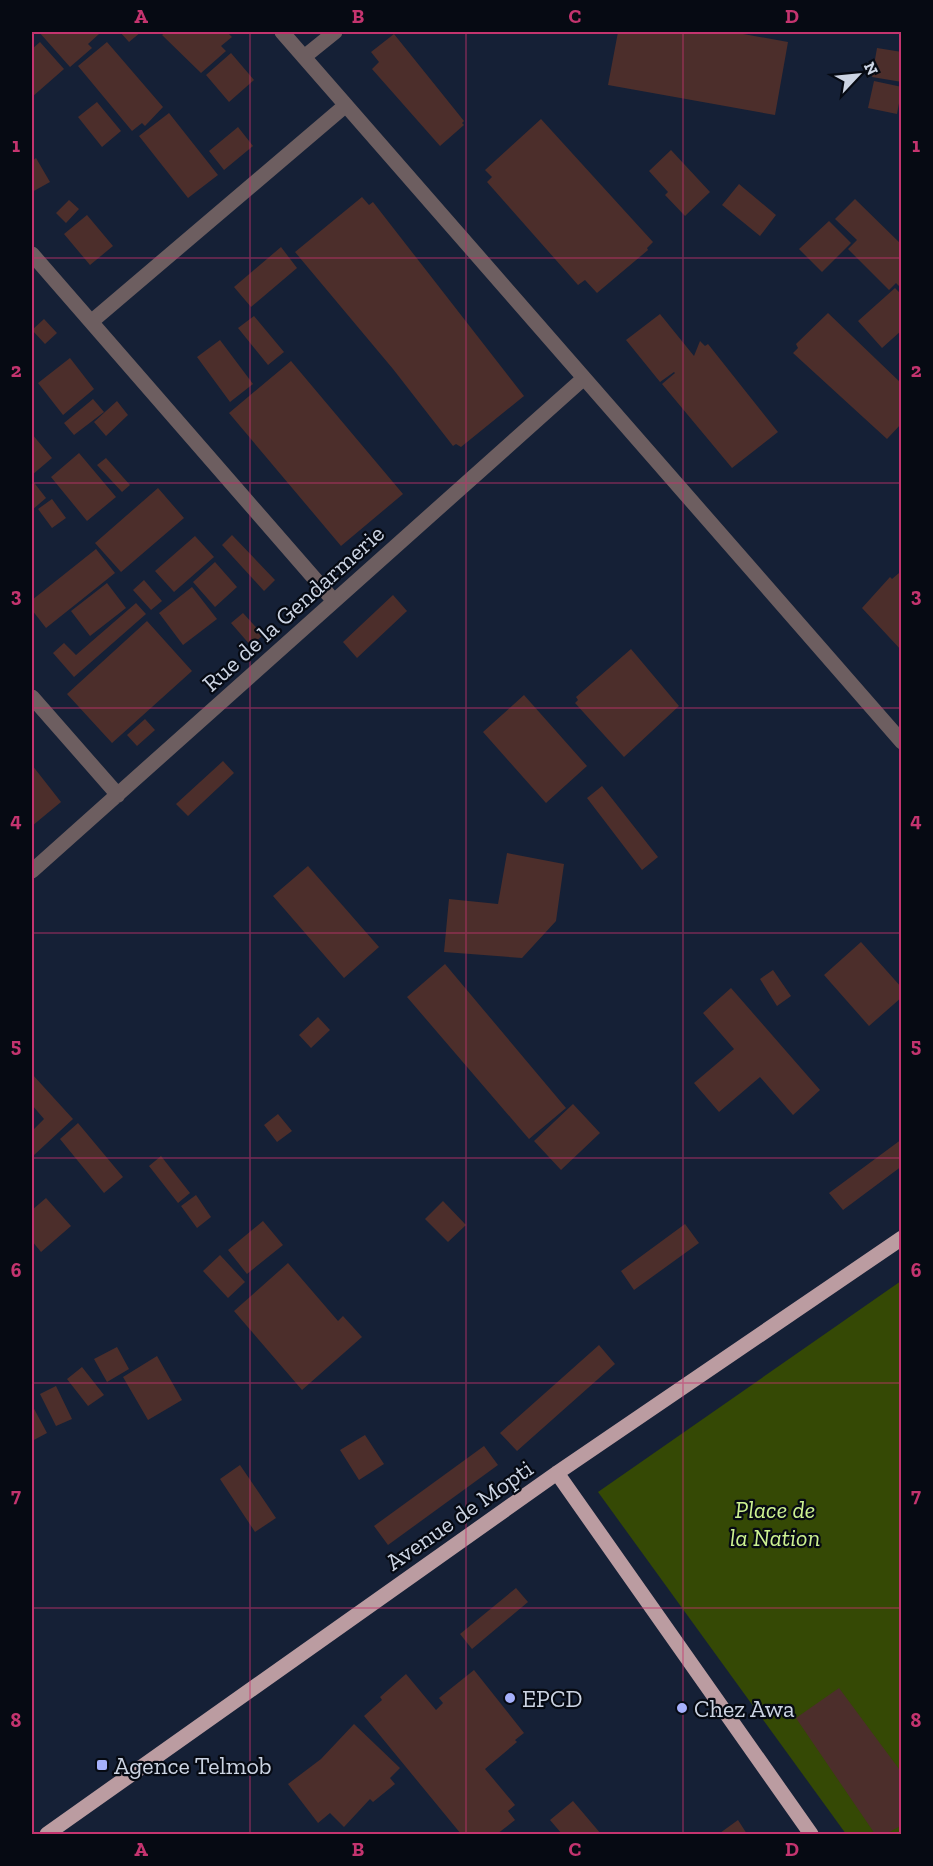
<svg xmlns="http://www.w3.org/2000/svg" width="933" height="1866" viewBox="0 0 933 1866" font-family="'Zilla Slab',serif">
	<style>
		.green { fill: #354905 }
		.building { fill: #4c2e2b }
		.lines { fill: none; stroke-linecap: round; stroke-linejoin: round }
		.minor { stroke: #6d5e60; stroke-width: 15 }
		.major { stroke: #bb9ca1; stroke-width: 15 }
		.grid { fill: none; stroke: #c4346f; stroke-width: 1.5; stroke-opacity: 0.55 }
		.poi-dot { fill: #a6b1fc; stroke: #060a13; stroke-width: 2 }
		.labels { text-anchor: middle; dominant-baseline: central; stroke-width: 4.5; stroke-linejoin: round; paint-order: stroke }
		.street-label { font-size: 24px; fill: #ccd4e3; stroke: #060a13 }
		.park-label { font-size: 24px; font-style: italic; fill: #cdf291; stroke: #060a13 }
		.poi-label { font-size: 24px; fill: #ccd4e3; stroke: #060a13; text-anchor: start }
		.neatline { fill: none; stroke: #c4346f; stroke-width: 2 }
		.grid-label { font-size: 20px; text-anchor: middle; font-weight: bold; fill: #c4346f }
	</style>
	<rect width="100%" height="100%" fill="#152036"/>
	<path class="green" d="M901 1281V1834H846L598 1492Z"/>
	<path class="building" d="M39 32H97L99 34 88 44 92 48 70 67Z
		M120 32H141L129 42Z
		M166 32H227L232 37 221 46 226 51 201 73 162 35Z
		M618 32H732L788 42 775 115 608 85Z
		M394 34 464 121 462 123 464 125 440 146 372 69 379 62 371 52Z
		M40 42 64 69 32 97V49Z
		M107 42 163 107 145 126 142 123 132 131 78 66Z
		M877 48 902 52V82L872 77Z
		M231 53 254 80 229 102 206 75Z
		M874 81 902 87 897 114 868 108Z
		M97 102 121 131 102 147 78 117Z
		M169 113 218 175 188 198 139 136Z
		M541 119 653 242 647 248 648 250 597 293 585 280 578 285 487 182 492 177 485 170Z
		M238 127 253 146 224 170 209 151Z
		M671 150 710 192 685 216 665 195 668 192 649 171Z
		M36 158 50 182 32 192V161Z
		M739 184 776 215 760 236 722 205Z
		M362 197 369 205 373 202 524 396 461 447 456 444 453 446 393 369 295 252Z
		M855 199 902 245V289L896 283 889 290 848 249 857 240 835 219Z
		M69 200 79 209 66 223 56 213Z
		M87 215 113 246 90 265 64 234Z
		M829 221 851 243 822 272 799 249Z
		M281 247 297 268 251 307 234 287Z
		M895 288 902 295V330L882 348 858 321Z
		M828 313 902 384V423L887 439 793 353 798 348 796 344Z
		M660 314 694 356 700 341 705 346 708 344 778 432 732 468 662 384 675 373 674 372 660 382 626 340Z
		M254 316 284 352 268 365 238 328Z
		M44 319 57 333 45 344 32 330Z
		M220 340 253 384 230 402 197 357Z
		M70 358 94 389 63 415 38 383Z
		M291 361 403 494 341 546 229 413Z
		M93 399 104 412 74 435 64 423Z
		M117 401 128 415 106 436 94 422Z
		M32 434 52 458 32 475Z
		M79 453 116 497 87 521 51 477Z
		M106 458 130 485 122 492 97 465Z
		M32 480 46 498 32 510Z
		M158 488 184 518 121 572 95 543Z
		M52 499 66 518 52 528 38 509Z
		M232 535 275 580 264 591 222 545Z
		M195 536 214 557 174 592 155 571Z
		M96 549 115 573 46 628 32 610V600Z
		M215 562 237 587 215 607 193 582Z
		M899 573 902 576V651L862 608 890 577 892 579Z
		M144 580 162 601 151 610 133 590Z
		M107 583 126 608 90 636 71 611Z
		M192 587 217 619 183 645 159 613Z
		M393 595 407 611 357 658 343 642Z
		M136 603 146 614 74 677 53 653 64 643 76 655Z
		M243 613 263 635 251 646 231 623Z
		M147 621 192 671 112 743 67 694Z
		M631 649 679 706 624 757 575 703 578 700 576 697Z
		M524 695 587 766 546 803 483 732Z
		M145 719 155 730 137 746 127 735Z
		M223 761 234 773 188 816 176 804Z
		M32 765 61 802 32 826Z
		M602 786 658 857 642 870 587 798Z
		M507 853 564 864 556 921 522 958 444 952 449 899 498 904Z
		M308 866 379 947 344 978 273 896Z
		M861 942 902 988V997L869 1026 824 975Z
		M445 964 566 1108 529 1139 407 997Z
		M773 970 791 996 777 1006 760 979Z
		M731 988 820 1090 793 1115 760 1077 719 1112 694 1083 734 1049 703 1013Z
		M318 1017 330 1030 311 1048 299 1035Z
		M32 1074 73 1119 33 1156 32 1154V1131L44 1119 32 1105Z
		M573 1104 600 1133 561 1170 534 1141Z
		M278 1114 292 1131 277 1142 264 1125Z
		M78 1123 123 1177 104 1193 60 1139Z
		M902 1139V1166L843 1210 829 1193Z
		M161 1156 190 1193 178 1203 149 1166Z
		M196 1195 211 1217 197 1228 181 1206Z
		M46 1198 71 1226 41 1252 32 1241V1210Z
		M443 1201 466 1225 448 1242 425 1219Z
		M263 1221 283 1245 247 1274 228 1250Z
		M685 1224 699 1243 634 1290 621 1271Z
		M220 1255 245 1282 228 1298 203 1271Z
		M288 1263 338 1321 343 1316 362 1337 302 1390 234 1311Z
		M599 1345 615 1364 517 1451 500 1433Z
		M117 1347 129 1369 107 1382 94 1359Z
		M157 1356 182 1400 148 1420 123 1377Z
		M82 1367 104 1395 88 1406 67 1379Z
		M56 1386 72 1419 56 1426 40 1394Z
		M32 1405 47 1433 32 1441Z
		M365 1435 384 1464 359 1480 340 1450Z
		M484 1446 498 1465 388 1545 374 1526Z
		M240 1465 276 1518 255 1532 220 1479Z
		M516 1588 528 1602 472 1649 460 1634Z
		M474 1670 524 1733 515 1740 517 1742 485 1769 515 1805 508 1811 515 1820 497 1834H461L364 1716 382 1700 380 1697 406 1674 436 1710 443 1703 439 1698Z
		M839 1688 902 1773V1825L886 1834H875L796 1718Z
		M354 1724 400 1768 390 1778 395 1784 373 1802 370 1799 344 1827 330 1813 318 1823 288 1784 321 1759Z
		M573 1801 601 1834H562L550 1820Z
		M738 1820 747 1834H721L720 1833Z"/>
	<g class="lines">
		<path class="minor" d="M282 32 902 742
			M304 57 335 32
			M32 254 334 601
			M91 322 346 105
			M32 697 118 795
			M32 871 584 378"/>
		<path class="major" d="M557 1473 811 1834
			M47 1834 557 1473 902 1238"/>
	</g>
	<path class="grid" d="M250 32V1834M466 32V1834M683 32V1834M32 258H902M32 483H902M32 708H902M32 933H902M32 1158H902M32 1383H902M32 1608H902"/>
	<g class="poi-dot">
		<circle cx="510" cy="1698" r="6"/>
		<circle cx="682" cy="1708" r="6"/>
		<rect x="96" y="1759" width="12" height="12" rx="3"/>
	</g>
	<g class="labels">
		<g class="street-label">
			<text transform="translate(293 608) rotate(-42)">Rue de la Gendarmerie</text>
			<text transform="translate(459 1515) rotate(-35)">Avenue de Mopti</text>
		</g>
		<g class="park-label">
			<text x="775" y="1509">Place de<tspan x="775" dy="28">la Nation</tspan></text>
		</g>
		<g class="poi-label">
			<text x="522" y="1698">EPCD</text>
			<text x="694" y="1708">Chez Awa</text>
			<text x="114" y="1765">Agence Telmob</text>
		</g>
	</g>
	<rect width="933" height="1866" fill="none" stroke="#060a13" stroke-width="66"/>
	<g transform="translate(858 75) rotate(64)" stroke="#060a13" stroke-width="4.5" paint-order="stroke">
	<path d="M0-4.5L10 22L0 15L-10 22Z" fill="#ccd4e3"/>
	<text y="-9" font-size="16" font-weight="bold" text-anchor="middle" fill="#ccd4e3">N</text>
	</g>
	<rect x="33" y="33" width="867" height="1800" class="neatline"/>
	<g class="grid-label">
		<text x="141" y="23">A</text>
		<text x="358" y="23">B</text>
		<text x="575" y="23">C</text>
		<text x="792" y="23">D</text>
		<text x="16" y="152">1</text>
		<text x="916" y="152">1</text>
		<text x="16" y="377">2</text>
		<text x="916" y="377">2</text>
		<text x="16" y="602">3</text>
		<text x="916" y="602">3</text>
		<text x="16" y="827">4</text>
		<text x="916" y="827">4</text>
		<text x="16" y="1052">5</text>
		<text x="916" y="1052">5</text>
		<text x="16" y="1277">6</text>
		<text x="916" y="1277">6</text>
		<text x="16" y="1502">7</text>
		<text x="916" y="1502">7</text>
		<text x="16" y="1727">8</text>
		<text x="916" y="1727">8</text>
		<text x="141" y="1856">A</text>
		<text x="358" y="1856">B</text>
		<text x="575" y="1856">C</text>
		<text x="792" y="1856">D</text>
	</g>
</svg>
